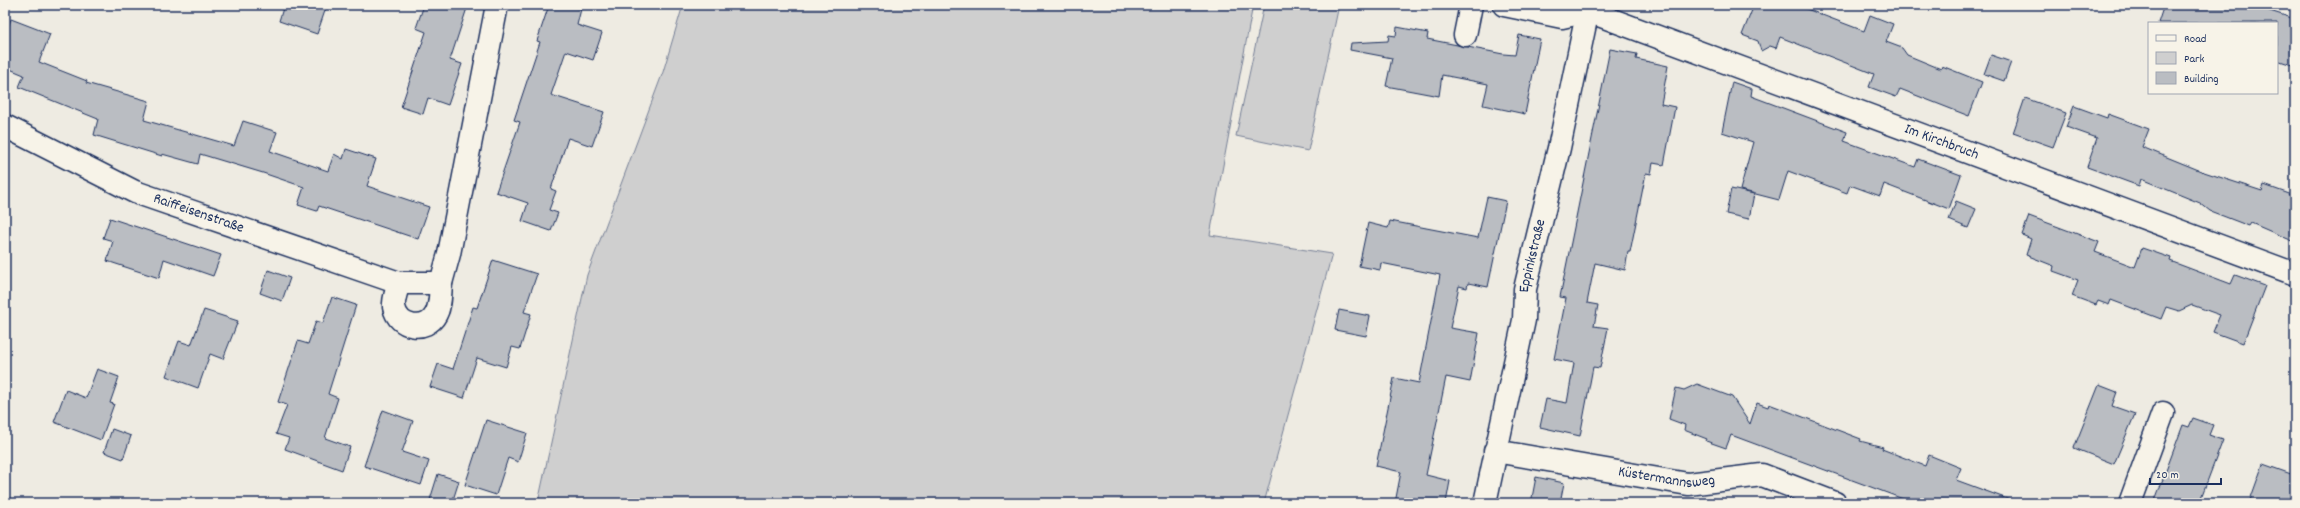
<svg xmlns="http://www.w3.org/2000/svg" width="2300" height="508" viewBox="0 0 2300 508" font-family="Dekko,sans-serif">
	<style>
		.green { fill: #cfcfcf; stroke: #757f96 }
		.building { fill: #babdc2; stroke: #1b2f5e }
		.lines { fill: none; stroke-linecap: round; stroke-linejoin: round }
		.street-casing { stroke: #1b2f5e; stroke-width: 25 }
		.secondary-casing { stroke: #1b2f5e; stroke-width: 25 }
		.street { stroke: #f7f3e8; stroke-width: 22 }
		.secondary { stroke: #f7f3e8; stroke-width: 22 }
		.labels { text-anchor: middle; dominant-baseline: central; stroke-width: 4; stroke-linejoin: round; paint-order: stroke }
		.street-label { font-size: 15px; fill: #1b2f5e; stroke: #f7f3e8 }
	</style>
	<rect width="100%" height="100%" fill="#eeebe2"/>
	<filter id="ink" filterUnits="userSpaceOnUse"><feTurbulence type="fractalNoise" baseFrequency=".025" numOctaves="2"/><feDisplacementMap in="SourceGraphic" scale="8" xChannelSelector="R" yChannelSelector="G"/><feConvolveMatrix kernelMatrix="1 2 1 2 8 2 1 2 1" color-interpolation-filters="sRGB"/></filter>
	<g filter="url(#ink)">
		<path class="green" d="M683 5H1253L1210 235 1332 254 1264 503H538L587 275 663 72Z
			M1264 5H1339L1308 151 1236 136Z"/>
		<path class="building" d="M284 5H327L317 34 279 21Z
			M424 5H468L450 60 462 64 448 105 428 98 423 114 401 107 426 32 416 28Z
			M549 5H571L581 9 577 25 602 33 593 60 566 51 551 95 604 112 592 146 568 138 551 189 556 191 549 210 558 213 551 231 522 221 528 203 496 192 520 122 514 120 540 42 537 41Z
			M1754 5H1796L1864 31 1870 15 1893 24 1886 42 1902 48 1907 55 1941 69 1942 66 1982 82 1969 116 1900 89 1896 97 1869 87 1874 74 1780 37 1776 48 1770 46 1761 51 1758 41 1742 35Z
			M2164 5H2251L2295 19V66L2277 60V23H2158Z
			M11 19 50 34 39 62 87 81 86 83 149 101 144 120 234 146 243 121 277 132 270 151 328 171 334 154 343 159 346 149 376 159 367 186 429 207 418 239 319 206 317 211 298 205 304 187 263 173 200 154 198 164 162 154V156L94 135 98 119 19 87 24 75 5 67V35Z
			M1397 27 1428 33 1427 39 1503 54 1515 55 1519 35 1540 39 1525 114 1483 105 1488 84 1442 75 1439 96 1386 86 1392 58 1350 50 1351 43 1388 41 1389 35 1396 36Z
			M1610 49 1637 54 1636 59 1668 66 1661 104 1675 107 1664 165 1653 163 1651 174 1646 173 1630 252H1628L1625 270 1595 263 1587 303 1598 305 1594 326 1608 328 1600 368 1593 367 1580 436 1540 427 1546 399 1567 403 1574 363 1554 359 1566 298 1560 297Z
			M1991 55 2011 62 2004 81 1984 74Z
			M1732 82 1752 89 1751 96 1847 132 1844 141 1915 167 1918 159 1961 175 1949 209 1884 184 1880 196 1850 185 1847 193 1788 171 1779 200 1740 190 1753 142 1722 132Z
			M2025 98 2066 113 2053 147 2013 133Z
			M2074 106 2107 118 2108 114 2149 129 2142 147 2201 171 2262 191 2264 185 2295 196V242L2251 223 2249 226 2210 211 2200 203 2141 179 2139 186 2087 167 2097 138 2066 127Z
			M1731 189 1754 194 1749 219 1726 214Z
			M1487 197 1506 201 1488 287 1468 283 1467 288 1459 286 1450 328 1479 333 1470 382 1446 377 1426 475 1450 481 1446 503H1395L1401 472 1376 466 1394 378 1419 383 1440 275 1381 263 1380 270 1359 266 1368 223 1388 228 1390 221 1478 238Z
			M1956 201 1976 209 1968 228 1949 220Z
			M2029 216 2099 242 2095 252 2135 267 2142 248 2171 258 2170 261 2231 284 2235 275 2265 286 2243 343 2213 332 2220 315 2192 305 2179 311 2166 307 2161 319 2111 300 2109 305 2098 301 2096 305 2072 296 2078 280 2053 271 2054 266 2026 255 2031 239 2022 235Z
			M110 218 221 255 213 276 164 259 159 278 107 261 113 241 103 238Z
			M493 260 537 274 524 312 531 314 520 349 512 347 506 367 477 358 464 398 430 387 438 364 453 369 473 307 477 308Z
			M268 270 290 278 282 301 260 293Z
			M332 297 356 305 328 394 338 398 325 438 350 447 342 470 285 449 289 438 276 434 287 405 278 402 298 341 308 344 316 321 323 323Z
			M204 310 238 321 223 359 210 354 198 388 166 376 179 341 191 345Z
			M1339 310 1370 316 1366 336 1335 330Z
			M97 369 119 377 110 403 114 404 101 440 54 422 66 390 86 398Z
			M1697 384 1732 397 1750 424 1757 403 1768 407 1769 404 1861 439 1860 441 1883 447 1882 449 1925 466 1929 455 1961 468 1956 480 2013 501V503H1914L1731 435 1726 448 1706 441 1707 439 1684 430 1685 425 1669 419 1676 388 1684 390Z
			M2099 385 2117 392 2112 406 2135 414 2114 464 2074 448Z
			M383 410 413 421 402 452 429 461 421 485 364 466Z
			M2193 418 2213 425 2209 435 2223 440 2199 503H2154L2183 425 2189 427Z
			M486 420 527 433 518 462 508 458 496 495 465 485Z
			M112 429 131 436 123 459 104 452Z
			M2263 464 2291 474 2295 483V503H2249Z
			M438 474 459 481 452 503H429Z
			M1536 477 1564 483 1560 503H1531Z"/>
		<g class="lines">
			<defs>
				<g id="street">
					<path id="s1" d="M1588 11 2295 274"/>
					<path id="s2" d="M5 126 135 192 399 283"/>
					<path d="M399 283H441C440 293 441 305 436 314 426 333 398 328 394 307 393 299 397 290 399 283Z"/>
					<path d="M441 283 449 254 497 5"/>
					<path id="s3" d="M1495 451 1688 484 1762 475 1835 503"/>
					<path d="M2130 503 2163 413"/>
				</g>
				<g id="secondary">
					<path d="M1504 5 1562 17 1588 11"/>
					<path d="M1465 35 1471 5"/>
					<path id="s4" d="M1485 503 1524 320 1525 289 1559 148 1589 5"/>
				</g>
			</defs>
			<use href="#street" class="street-casing"/>
			<use href="#secondary" class="secondary-casing"/>
			<use href="#street" class="street"/>
			<use href="#secondary" class="secondary"/>
		</g>
	</g>
	<g class="labels">
		<g class="street-label">
			<text stroke="none"><textPath href="#s1" startOffset="377">Im Kirchbruch</textPath></text>
			<text stroke="none"><textPath href="#s2" startOffset="213">Raiffeisenstraße</textPath></text>
			<text stroke="none"><textPath href="#s4" startOffset="252">Eppinkstraße</textPath></text>
			<text stroke="none"><textPath href="#s3" startOffset="174">Küstermannsweg</textPath></text>
		</g>
	</g>
	<rect width="2300" height="508" fill="none" stroke="#f7f3e8" stroke-width="20"/>
	<rect x="10" y="10" width="2280" height="488" fill="none" stroke="#1b2f5e" stroke-width="1.5" filter="url(#ink)"/>
	<rect x="2148" y="22" width="130" height="72" fill="#f7f3e8" stroke="#9fa5b1"/>
	<rect x="2156" y="35" width="20" height="6" fill="#f7f3e8" stroke="#9fa5b1"/>
	<text x="2184" y="42" font-size="12" fill="#1b2f5e">Road</text>
	<rect x="2156" y="52" width="20" height="12" fill="#cfcfcf" stroke="#9fa5b1"/>
	<text x="2184" y="62" font-size="12" fill="#1b2f5e">Park</text>
	<rect x="2156" y="72" width="20" height="12" fill="#babdc2" stroke="#9fa5b1"/>
	<text x="2184" y="82" font-size="12" fill="#1b2f5e">Building</text>
	<path d="M2150 478v6h71v-6" fill="none" stroke="#1b2f5e" stroke-width="2"/>
	<text x="2156" y="478" font-size="12" fill="#1b2f5e" stroke="#f7f3e8" stroke-width="3" paint-order="stroke">20 m</text>
</svg>
